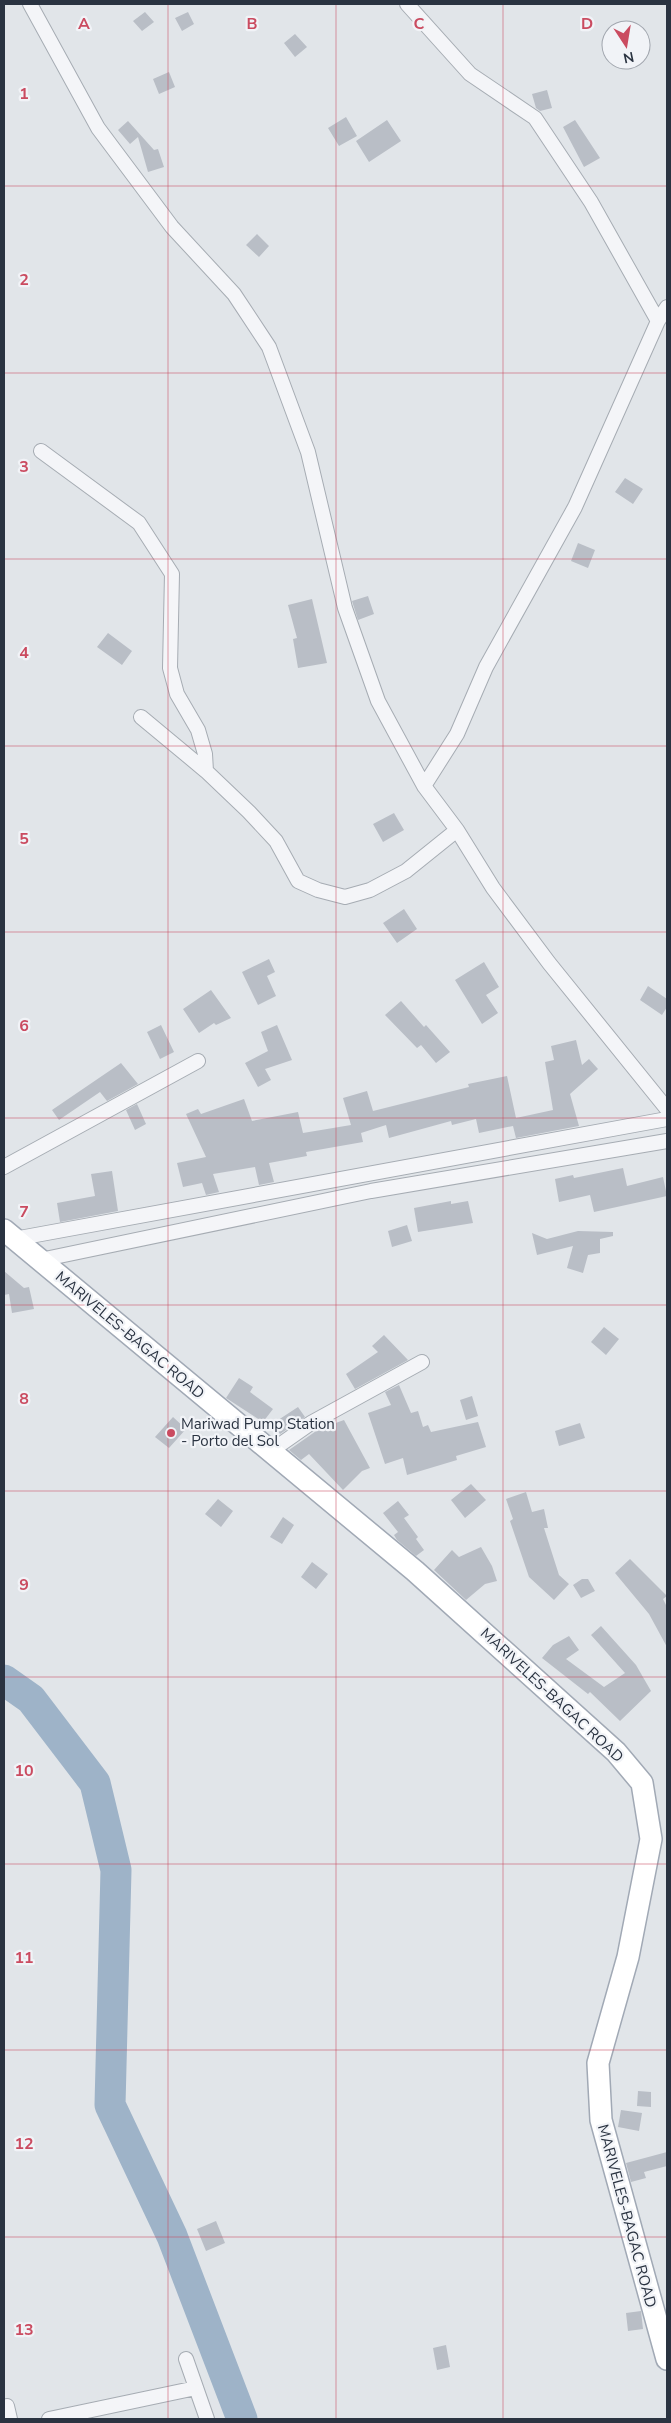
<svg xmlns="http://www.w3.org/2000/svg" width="671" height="2423" viewBox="0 0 671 2423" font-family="'Nunito Sans',sans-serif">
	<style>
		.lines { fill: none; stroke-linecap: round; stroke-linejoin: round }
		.river { stroke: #9eb3c8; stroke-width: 31 }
		.building { fill: #b9bec6 }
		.minor-casing { stroke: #a6acb3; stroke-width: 16 }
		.primary-casing { stroke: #a1a9b5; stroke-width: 24 }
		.minor { stroke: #f4f5f8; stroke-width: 14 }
		.primary { stroke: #fff; stroke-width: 21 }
		.grid { fill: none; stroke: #ca4b60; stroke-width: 1; stroke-opacity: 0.55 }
		.poi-dot { fill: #ca4b60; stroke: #f1f3f7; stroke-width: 2 }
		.labels { text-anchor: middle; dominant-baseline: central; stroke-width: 4.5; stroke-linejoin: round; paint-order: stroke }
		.street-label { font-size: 15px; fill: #2a3341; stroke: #f1f3f7 }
		.poi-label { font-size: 15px; fill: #2a3341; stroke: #f1f3f7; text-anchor: start }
		.grid-label { font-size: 16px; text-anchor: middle; font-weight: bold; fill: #ca4b60; stroke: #f1f3f7; stroke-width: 4.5; stroke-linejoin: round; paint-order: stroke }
	</style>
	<rect width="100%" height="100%" fill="#e1e5e9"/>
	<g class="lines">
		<path class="river" d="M4 1680 31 1699 95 1783 116 1870 110 2105 172 2236 242 2419"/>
	</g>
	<path class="building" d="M145 12 154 22 142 31 133 21Z
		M188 12 194 24 182 31 175 18Z
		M295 34 307 47 295 57 284 43Z
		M169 72 175 87 159 94 153 79Z
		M547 90 552 108 540 111 536 108 532 94Z
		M346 117 357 136 339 146 328 128Z
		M387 120 401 141 369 162 356 141Z
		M575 120 600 158 584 167 563 127Z
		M128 121 154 150 158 149 164 167 148 172 138 137 130 144 118 130Z
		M257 234 269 246 259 257 246 245Z
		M625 478 643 489 633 504 615 492Z
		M578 543 595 550 588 568 571 561Z
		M368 596 374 614 358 620 352 601Z
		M312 599 327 663 298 668 293 639 297 638 288 605Z
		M108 633 132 651 122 665 97 647Z
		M394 813 404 830 383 842 373 824Z
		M404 909 417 929 397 943 383 923Z
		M269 959 275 972 267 976 276 996 258 1005 242 972Z
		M484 962 499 987 486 995 498 1013 482 1024 455 980Z
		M648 986 667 999V1007L662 1015 640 1000Z
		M211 990 231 1018 216 1025 214 1023 199 1033 183 1009Z
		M401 1001 424 1027 426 1025 450 1052 436 1063 421 1045 417 1048 385 1015Z
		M161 1025 174 1052 160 1059 147 1032Z
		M277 1025 292 1060 265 1069 271 1080 258 1087 245 1063 268 1051 261 1032Z
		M576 1040 582 1065 589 1059 598 1069 570 1094 579 1126 516 1138 513 1126 479 1133 476 1119 452 1125 451 1121 389 1138 386 1125 361 1133 363 1142 306 1152 307 1156 269 1163 274 1182 259 1185 255 1167 213 1174 219 1192 206 1195 202 1183 183 1187 177 1163 206 1157 186 1114 198 1109 201 1114 244 1099 252 1121 298 1112 303 1133 351 1125 343 1098 367 1091 373 1111 469 1087 468 1084 507 1076 516 1118 553 1110 545 1062 554 1060 551 1046Z
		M121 1063 138 1084 107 1101 100 1092 59 1120 52 1110Z
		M137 1104 146 1124 135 1130 126 1110Z
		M623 1168 627 1186 663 1177 667 1196 594 1212 590 1195 559 1202 555 1179 573 1175 574 1178Z
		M112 1171 118 1211 60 1222 57 1203 95 1196 91 1174Z
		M451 1201V1204L468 1201 473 1223 418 1232 414 1208Z
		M407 1225 412 1241 392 1247 388 1231Z
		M578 1231 613 1232V1236L600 1239V1253L588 1255 583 1273 567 1268 573 1246 537 1255 532 1233 547 1239Z
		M4 1271 24 1288 29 1287 34 1309 12 1313 9 1294 4 1295Z
		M604 1327 619 1339 606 1355 591 1342Z
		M384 1335 408 1360 355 1389 346 1374 378 1352 372 1346Z
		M239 1378 253 1387 250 1392 273 1409 263 1422 226 1398Z
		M399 1385 411 1413 418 1411 423 1427 428 1425 431 1432 478 1422 486 1447 456 1456 457 1460 407 1475 403 1458 385 1464 368 1413 391 1405 385 1392Z
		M472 1396 478 1416 466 1420 460 1400Z
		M298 1407 305 1417 280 1434 272 1424Z
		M173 1417 186 1429 169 1448 155 1437Z
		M344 1420 370 1468 362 1471 343 1490 309 1454 301 1460 289 1450 319 1429Z
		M580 1423 585 1438 559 1446 555 1431Z
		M471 1484 486 1500 465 1518 451 1500Z
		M526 1492 532 1512 544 1509 548 1528H544L559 1575 569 1584 554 1600 529 1577 510 1521 513 1519 506 1499Z
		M218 1499 233 1511 221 1527 205 1514Z
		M398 1501 409 1515 404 1518 418 1537 416 1539 424 1550 416 1556 397 1540 394 1535 398 1532 383 1513Z
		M283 1517 294 1525 282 1544 270 1537Z
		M481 1547 492 1566 497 1581 485 1584 466 1600 434 1570 452 1550 459 1557Z
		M630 1559 667 1596 663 1599 667 1607V1647L649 1614 615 1573Z
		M312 1562 328 1574 316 1589 301 1577Z
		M582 1579H588L595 1591 581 1598 573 1585Z
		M601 1626 636 1665 651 1691 620 1721 590 1692 588 1694 542 1658 553 1645 569 1636 579 1650 566 1659 604 1687 625 1673 591 1635Z
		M638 2091 651 2092V2107L637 2106Z
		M621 2110 642 2113 639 2131 618 2127Z
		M667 2152V2166L644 2172 646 2178 631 2182 626 2163Z
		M216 2221 225 2243 206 2251 197 2229Z
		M641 2311 643 2329 628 2331 626 2313Z
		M446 2345 450 2367 437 2370 433 2348Z"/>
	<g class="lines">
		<defs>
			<path id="minor" d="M30 4 98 128 172 227 234 294 269 347 308 452 345 608 378 701 424 786 457 830 493 888 549 963 667 1109
				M407 4 470 74 535 118 591 202 658 321
				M41 451 139 523 172 574 170 668 177 694 198 730 205 754 206 771
				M141 717 206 771 249 812 276 841 298 881 318 890 345 897 370 890 406 871 457 830
				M424 786 457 734 486 667 575 507 658 321 667 307
				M4 1167 198 1061
				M14 1239 667 1119
				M40 1260 371 1191 667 1141
				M271 1451 311 1423 422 1362
				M186 2359 207 2419
				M7 2406 10 2419
				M49 2419 196 2388"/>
			<path id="primary" d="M4 1230 415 1571 616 1752 642 1783 651 1839 628 1957 598 2063 601 2120 667 2359"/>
		</defs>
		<use href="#minor" class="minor-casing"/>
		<use href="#primary" class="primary-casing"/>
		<use href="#minor" class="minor"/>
		<use href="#primary" class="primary"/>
	</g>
	<path class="grid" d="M168 4V2419M336 4V2419M503 4V2419M4 186H667M4 373H667M4 559H667M4 746H667M4 932H667M4 1118H667M4 1305H667M4 1491H667M4 1677H667M4 1864H667M4 2050H667M4 2237H667"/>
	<circle class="poi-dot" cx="171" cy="1433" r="5"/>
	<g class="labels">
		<g class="street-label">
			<text transform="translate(130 1335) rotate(40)">MARIVELES-BAGAC ROAD</text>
			<text transform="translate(552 1695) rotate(43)">MARIVELES-BAGAC ROAD</text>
			<text transform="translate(627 2216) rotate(75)">MARIVELES-BAGAC ROAD</text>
		</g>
		<g class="poi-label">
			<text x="181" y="1424">Mariwad Pump Station<tspan x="181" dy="17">- Porto del Sol</tspan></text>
		</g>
	</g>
	<g class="grid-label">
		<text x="84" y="29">A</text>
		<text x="252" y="29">B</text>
		<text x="419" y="29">C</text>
		<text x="587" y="29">D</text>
		<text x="24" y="99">1</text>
		<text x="24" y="285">2</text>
		<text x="24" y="472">3</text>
		<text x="24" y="658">4</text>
		<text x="24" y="844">5</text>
		<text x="24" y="1031">6</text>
		<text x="24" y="1217">7</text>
		<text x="24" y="1404">8</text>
		<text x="24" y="1590">9</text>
		<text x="24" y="1776">10</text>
		<text x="24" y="1963">11</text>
		<text x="24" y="2149">12</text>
		<text x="24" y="2335">13</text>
	</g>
	<rect width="671" height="2423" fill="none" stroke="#2a3341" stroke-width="10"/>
	<g transform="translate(626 45) rotate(168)"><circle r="24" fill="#f1f3f7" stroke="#a1a6ae"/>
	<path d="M0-4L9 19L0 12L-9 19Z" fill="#ca4b60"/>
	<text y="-8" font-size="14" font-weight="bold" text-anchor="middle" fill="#2a3341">N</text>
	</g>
</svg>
